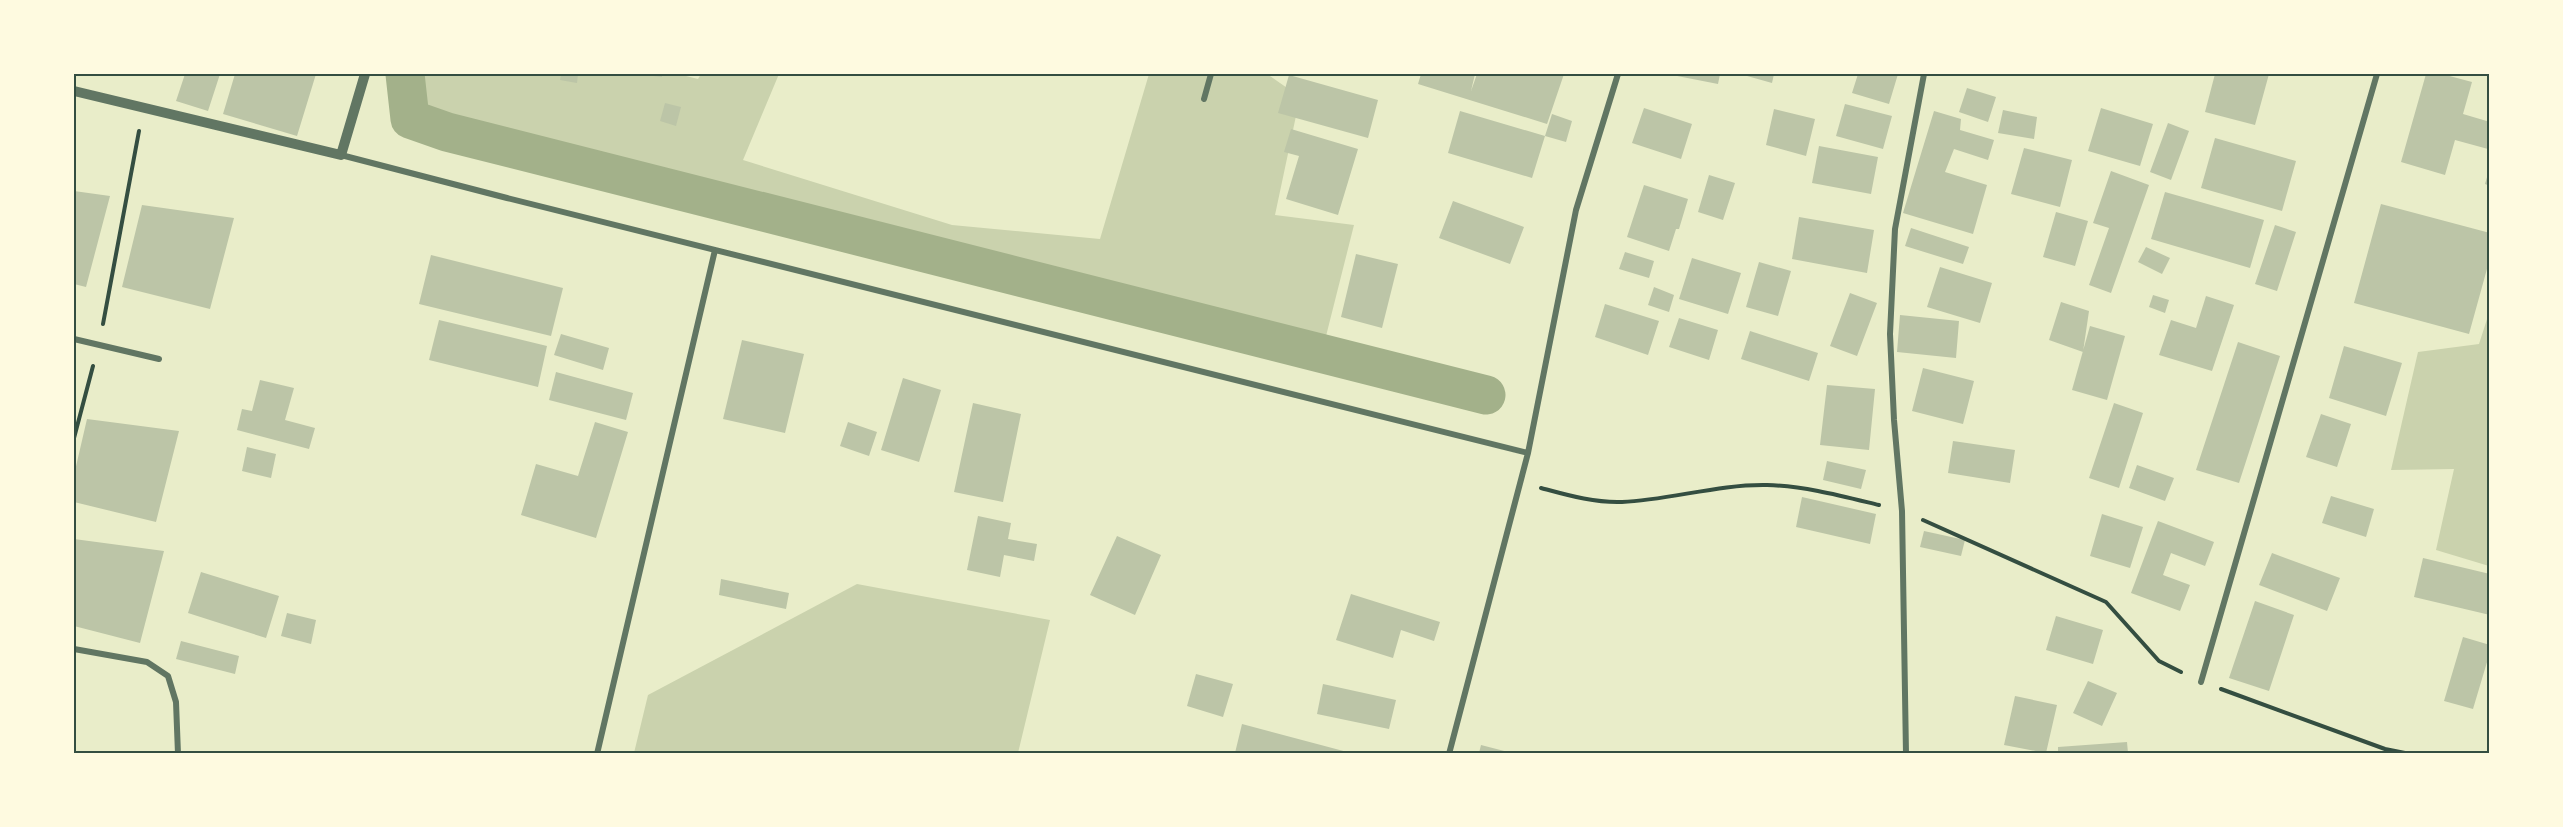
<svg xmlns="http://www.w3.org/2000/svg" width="2563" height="827" viewBox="0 0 2563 827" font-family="'Nunito Sans',sans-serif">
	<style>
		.green { fill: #cad2ad }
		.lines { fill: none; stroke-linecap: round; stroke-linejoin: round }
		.canal { stroke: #a3b18a; stroke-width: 39 }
		.building { fill: #bcc5a7 }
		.path { stroke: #344e41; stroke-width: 4 }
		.minor { stroke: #617663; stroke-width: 6 }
		.tertiary { stroke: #617663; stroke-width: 10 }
		.neatline { fill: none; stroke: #344e41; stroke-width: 2 }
	</style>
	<rect width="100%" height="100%" fill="#e9edc9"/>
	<path class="green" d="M405 74H678L698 79 701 74H779L743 160 952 225 1100 239 1149 74H1267L1300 97 1275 215 1354 225 1321 356 412 126Z
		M2489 313V566L2436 550 2454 469 2391 470 2418 352 2479 344Z
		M857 584 1050 620 1018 753H634L648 695Z"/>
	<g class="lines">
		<path class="canal" d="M405 74 410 119 447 132 1486 395"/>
	</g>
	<path class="building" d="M185 74H220L208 111 176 101Z
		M235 74H316L297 136 223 114Z
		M561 74H578L577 83 560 80Z
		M645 74H662V77L645 75Z
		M1421 74H1475L1471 91 1477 74H1564L1547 124 1418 84Z
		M1667 74H1720L1718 84Z
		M1740 74H1774L1772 83Z
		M1858 74H1898L1889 104 1852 93Z
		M2215 74H2269L2255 125 2205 112Z
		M2426 74H2442L2472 82 2463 114 2490 122 2488 149 2455 140 2445 175 2401 162Z
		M1289 75 1378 100 1368 138 1278 113Z
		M1967 88 1996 97 1988 122 1959 112Z
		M665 103 681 107 676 126 660 121Z
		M1845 104 1892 116 1883 149 1836 136Z
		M1644 108 1692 124 1681 159 1632 143Z
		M2101 108 2153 124 2140 166 2088 151Z
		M1774 109 1815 119 1806 156 1766 145Z
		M2003 110 2037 117 2034 139 1998 133Z
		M1460 111 1545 136 1532 178 1448 153Z
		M1934 111 1961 119 1960 130 1994 140 1988 160 1954 149 1945 172 1987 185 1973 234 1903 213Z
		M1552 114 1572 121 1566 142 1545 136Z
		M2168 123 2189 131 2171 180 2150 172Z
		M1291 129 1358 149 1338 215 1286 199 1299 156 1284 152Z
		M2215 138 2296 161 2282 211 2201 188Z
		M1819 146 1878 157 1871 194 1812 183Z
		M2024 148 2072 160 2060 207 2011 194Z
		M2490 167V186L2485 184Z
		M2111 171 2149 185 2111 293 2089 285 2109 228 2093 223Z
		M1709 175 1735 183 1723 220 1698 212Z
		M1644 185 1688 199 1679 229H1676L1669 251 1627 237Z
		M74 191 110 196 86 287 74 284Z
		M2165 192 2264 220 2250 268 2151 239Z
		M1453 201 1524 227 1510 264 1439 238Z
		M2381 204 2490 233V258L2469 334 2354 303Z
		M142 205 234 218 210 309 122 287Z
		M2056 212 2088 221 2075 266 2043 257Z
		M1799 217 1874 230 1867 273 1792 259Z
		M2275 225 2296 232 2277 291 2255 284Z
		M1911 228 1969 247 1963 264 1905 246Z
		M2146 247 2170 258 2162 274 2138 262Z
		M1625 252 1654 261 1649 278 1619 269Z
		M1356 254 1398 264 1382 328 1341 317Z
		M431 255 563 288 551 336 419 304Z
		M1692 258 1741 273 1728 314 1679 299Z
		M1759 262 1791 271 1778 316 1746 307Z
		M1940 267 1992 283 1980 323 1927 307Z
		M1654 287 1674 295 1669 312 1648 305Z
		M1850 293 1877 303 1857 356 1830 346Z
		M2153 295 2169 300 2165 313 2149 307Z
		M2206 296 2234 305 2212 371 2159 355 2171 320 2196 328Z
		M2061 302 2089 311 2083 352 2049 340Z
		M1605 304 1659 321 1648 355 1595 337Z
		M1900 315 1959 321 1956 358 1897 352Z
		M1679 318 1718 330 1709 360 1669 347Z
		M439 320 547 346 538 387 429 360Z
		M2090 326 2125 336 2107 400 2072 390Z
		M1750 331 1818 353 1809 381 1741 359Z
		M561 334 609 348 603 370 554 355Z
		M742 340 804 354 785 433 723 419Z
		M2238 342 2280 356 2239 483 2196 470Z
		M2344 346 2402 363 2386 416 2329 398Z
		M1923 368 1974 381 1963 424 1912 411Z
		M556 372 633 393 626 420 549 400Z
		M903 378 941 390 919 462 881 450Z
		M260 380 294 388 285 420 315 428 309 449 237 430 242 409 252 411Z
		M1827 385 1875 389 1869 450 1820 445Z
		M973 403 1021 414 1003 502 954 492Z
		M2114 403 2143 413 2119 488 2089 478Z
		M2321 414 2351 424 2337 467 2306 457Z
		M87 419 179 431 156 522 74 502V475Z
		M595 422 628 432 596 538 521 515 536 464 578 476Z
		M848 422 877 432 869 456 840 446Z
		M1953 441 2015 450 2010 483 1948 473Z
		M247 447 276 454 271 478 242 471Z
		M1827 461 1866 470 1861 489 1823 480Z
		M2137 465 2174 478 2165 501 2129 488Z
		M2331 496 2374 509 2366 537 2322 523Z
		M1802 497 1876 514 1870 544 1796 527Z
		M2102 514 2143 527 2130 568 2090 556Z
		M978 516 1011 523 1008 539 1037 544 1034 561 1004 555 1000 577 967 570Z
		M2158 521 2214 542 2205 566 2171 553 2163 575 2190 585 2180 611 2131 593Z
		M1924 531 1965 540 1961 556 1920 547Z
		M1117 536 1161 555 1135 615 1090 595Z
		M74 539 164 551 140 643 74 626Z
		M2272 553 2340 578 2327 611 2259 585Z
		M2423 558 2490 574V615L2414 597Z
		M201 572 279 596 266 638 188 613Z
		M721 579 789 593 786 609 719 595Z
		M1351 594 1440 622 1434 641 1401 630 1393 658 1336 640Z
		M2255 601 2294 615 2269 691 2229 678Z
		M287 613 316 620 311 644 281 636Z
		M2056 616 2103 630 2093 664 2046 650Z
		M2463 637 2490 645V652L2473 709 2444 701Z
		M181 641 239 656 235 674 176 659Z
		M1196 674 1233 684 1223 717 1187 706Z
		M2088 681 2117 693 2102 726 2073 713Z
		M1323 684 1396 700 1389 729 1317 714Z
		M2015 696 2057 705 2046 753 2004 745Z
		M1242 724 1351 753H1235Z
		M2127 742 2128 753H2058V747Z
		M1481 745 1512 753H1479Z"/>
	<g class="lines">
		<path class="path" d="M103 324 139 131
			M74 438 93 366
			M1541 488C1567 495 1594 503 1622 502 1670 500 1718 484 1767 485 1805 486 1842 496 1879 505
			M1923 520 2106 602 2159 661 2181 672
			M2221 689 2385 749 2410 754"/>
		<path class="minor" d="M1204 99 1211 74
			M341 155 507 198 1528 453
			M74 339 159 359
			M74 649 147 662 168 676 176 702 178 754
			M2201 682 2377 74
			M597 754 715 250
			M1449 754 1528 453 1576 210 1618 74
			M1906 754 1902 511 1894 420 1890 334 1895 229 1924 74"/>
		<path class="tertiary" d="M74 91 341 155 365 74"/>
	</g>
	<rect width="2563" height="827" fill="none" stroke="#fefae0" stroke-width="150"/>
	<rect x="75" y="75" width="2413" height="677" class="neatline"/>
</svg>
